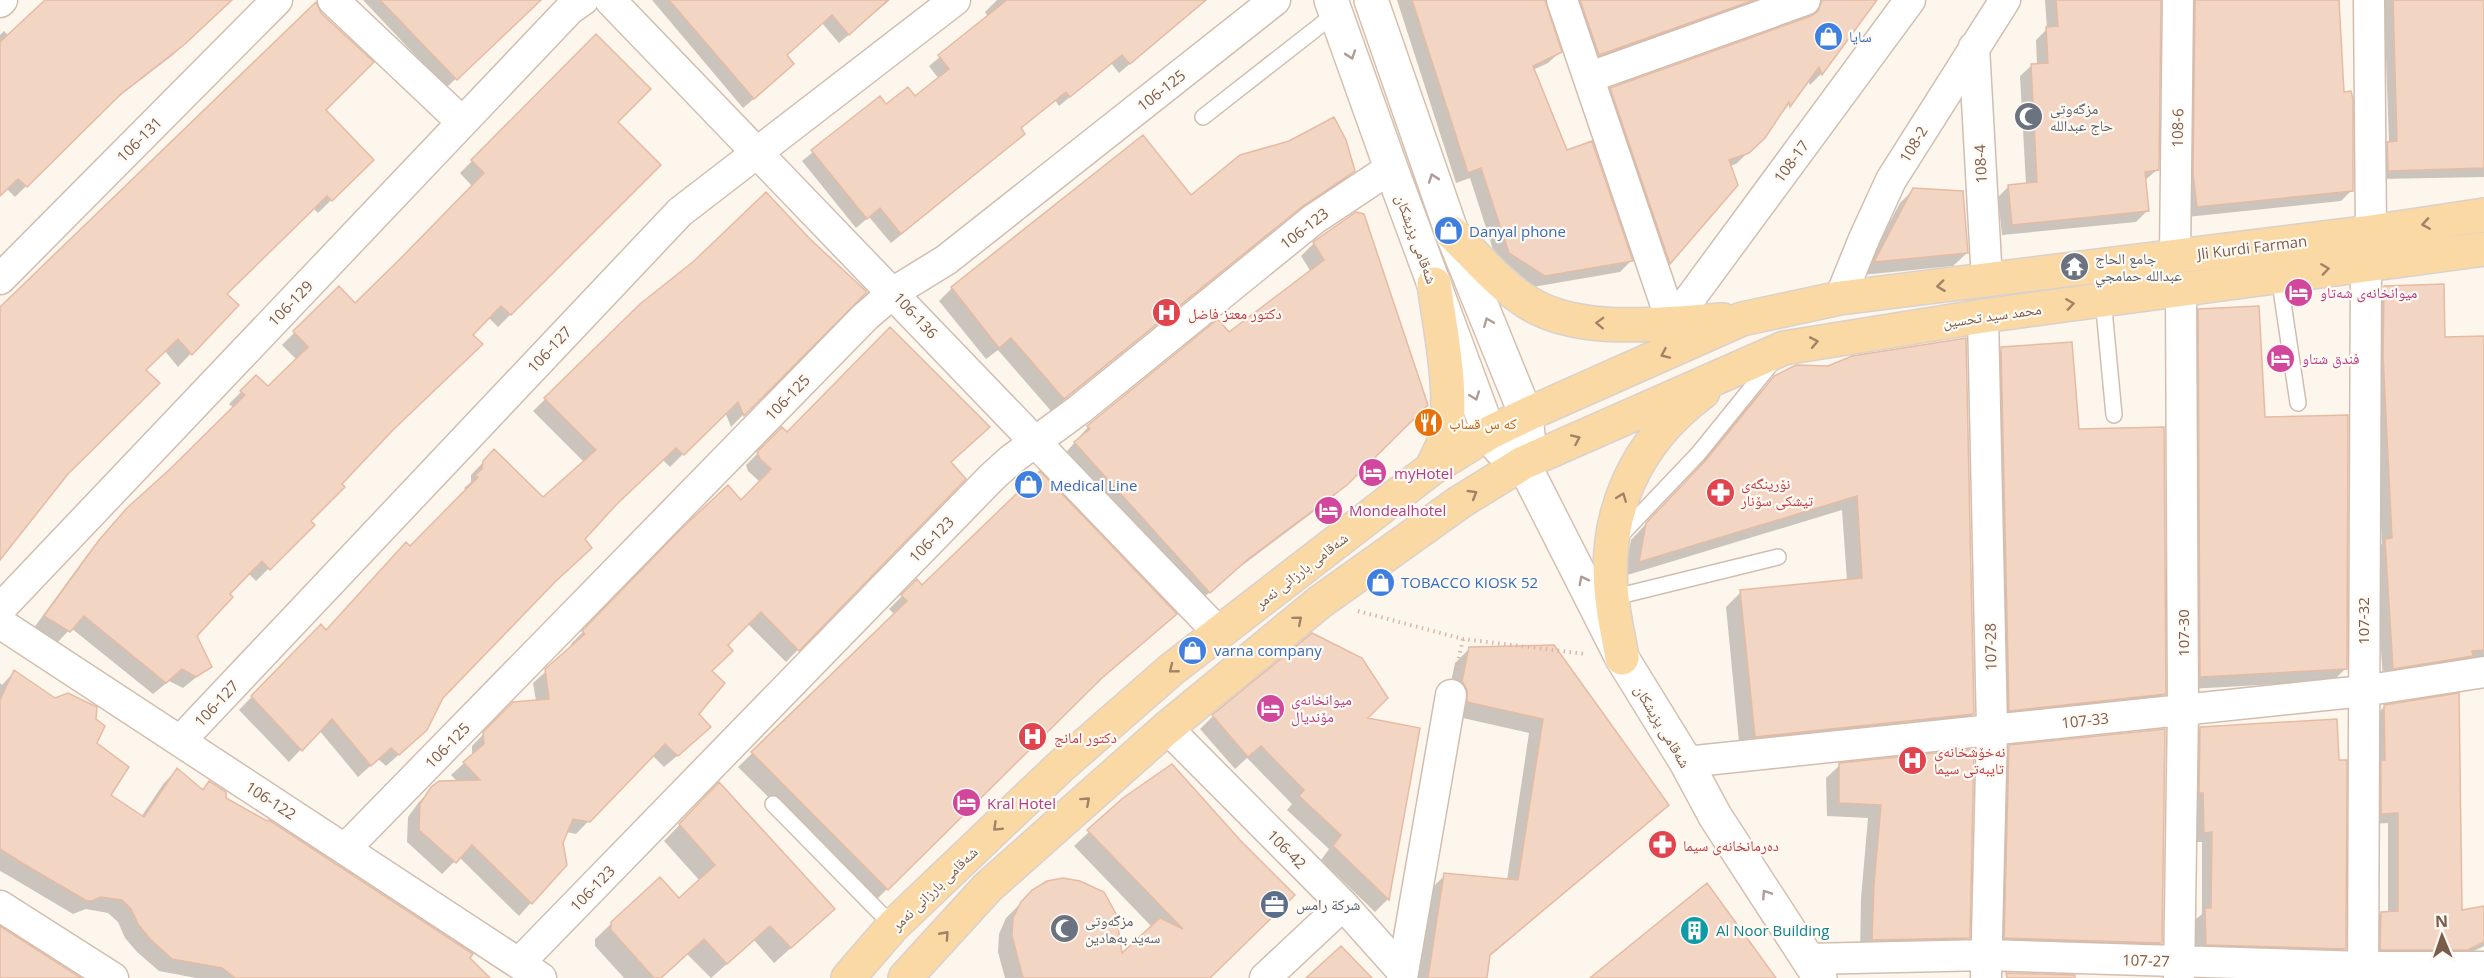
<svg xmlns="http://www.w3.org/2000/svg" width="2484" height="978" viewBox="0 0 2484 978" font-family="'Open Sans','Noto Naskh Arabic',sans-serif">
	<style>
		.shadow { fill: #0003 }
		.building { fill: #f3d5c3; stroke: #e6bba3; stroke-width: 1.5 }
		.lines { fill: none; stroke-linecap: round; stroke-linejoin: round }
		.lane-casing { stroke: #d1beb0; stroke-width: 18 }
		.street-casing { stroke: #d1beb0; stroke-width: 33 }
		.secondary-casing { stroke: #d6c0b0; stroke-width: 36 }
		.primary-casing { stroke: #dad1cd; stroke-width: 36 }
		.path { stroke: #d9b8a5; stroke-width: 4; stroke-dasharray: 1.5 4.5; stroke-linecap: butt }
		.lane { stroke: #fff; stroke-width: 15 }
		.street { stroke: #fff; stroke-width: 30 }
		.secondary { stroke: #fff; stroke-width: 33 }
		.primary { stroke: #fbd9a5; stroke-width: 33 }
		.oneway { stroke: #af9d94 }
		.oneway2 { stroke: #a18267 }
		.labels { text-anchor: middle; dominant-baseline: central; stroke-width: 4.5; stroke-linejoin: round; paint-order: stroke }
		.shop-label { font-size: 15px; fill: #366cbe; stroke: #fffaf3; text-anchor: start }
		.street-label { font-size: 15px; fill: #7a5c4d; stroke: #fffaf3 }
		.worship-label { font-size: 15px; fill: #5b616d; stroke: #fffaf3; text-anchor: start }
		.hotel-label { font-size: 15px; fill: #b23c85; stroke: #fffaf3; text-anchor: start }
		.health-label { font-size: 15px; fill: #be3a42; stroke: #fffaf3; text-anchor: start }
		.food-label { font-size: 15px; fill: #c56008; stroke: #fffaf3; text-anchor: start }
		.service-label { font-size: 15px; fill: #4e5e75; stroke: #fffaf3; text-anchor: start }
		.culture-label { font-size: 15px; fill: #0d838f; stroke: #fffaf3; text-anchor: start }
	</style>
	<rect width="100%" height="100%" fill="#fdf6ec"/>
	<path class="shadow" d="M47 0H230L173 55 108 105 15 197 6 188 0 194V35L4 31 9 36Z
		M363 0H539L446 88Z
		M652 0H890L839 43 822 23 785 55 783 74 743 108Z
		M997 0H1206L1119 73 1111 63 1059 106 1055 100 1019 129 1023 134 1013 144 891 243 869 217 856 228 802 161 880 98 886 106 915 98 939 79 929 66 988 17 985 12Z
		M1397 0H1544L1560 52 1548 63 1533 70 1566 152 1631 261 1620 272 1533 287 1498 265 1470 178 1456 183Z
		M1563 0H1772L1588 66Z
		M1806 0H1875L1821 74 1810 85 1808 79 1764 137 1736 164 1730 166 1736 185 1658 274 1600 101 1611 89 1811 16 1810 7Z
		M2045 0H2159L2157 170 2144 181 2147 211 2136 222 2002 235 1998 197 2009 186 2026 184 2020 76 2031 66 2037 65 2036 40 2047 29Z
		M2180 0H2337L2342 141 2352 190 2341 201 2187 217Z
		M2384 0H2484V177L2379 179V152L2389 143Z
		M596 37 615 122 659 165 498 327 488 317 309 521 313 525 256 581 248 573 227 594 196 636 210 666 183 688 169 681 153 694 71 628 57 643 33 629 87 555 114 522 234 408 229 404 256 377 268 388 297 360 282 345 339 288 355 305 472 186 460 173Z
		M324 110 372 160 318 213 313 208 225 294 237 305 178 367 165 351 145 370 66 474 0 555V310Z
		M1143 137 1191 197 1354 170 1341 183 1295 213 1051 411 998 350 986 359 939 301 952 288Z
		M1914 189 1967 253 1953 266 1862 275 1900 203Z
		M809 240 865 292 731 427 725 412 670 467 662 459 611 508 583 539 546 590 441 697 411 744 386 766 378 759 358 777 319 730 289 762 239 710 321 626 325 632 467 491 464 488 471 482V475L494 451 543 499 584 462 533 411 641 305Z
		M1314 243 1426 404 1332 498 1232 573 1195 605 1062 457 1088 427 1218 321 1228 335 1311 272 1301 256Z
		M2385 287 2443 339 2484 338V659L2383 679 2374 551 2382 544 2373 366 2374 298Z
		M2199 310 2264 418 2346 668 2333 681 2188 689 2187 323Z
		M2002 349 2078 431 2164 694 2152 705 1998 722 1990 361Z
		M1829 367 1973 714 1958 729 1740 752 1726 607 1741 592 1847 581 1842 510 1624 576 1631 540 1690 477 1758 394 1774 378Z
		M782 429 787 433 949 463 964 479 786 662 748 624 726 645 710 672 697 714V739L664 767 652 755 576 834 566 832 561 843 566 864 519 916 459 857 442 874 407 842 408 817 419 802 432 789 458 782 451 775 472 756V746L514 703 536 701 533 683 573 647 571 644 682 532 741 502 760 482 748 471 746 465Z
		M917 581 922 587 1175 614 1087 691 874 902 738 767 895 615 889 609Z
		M1470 648 1667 805 1489 957 1485 978H1417L1431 889 1445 875 1507 880 1529 733 1454 716 1448 696 1455 663Z
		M14 672 95 743 109 796 141 817 164 783 177 770 201 790 209 783 224 799 469 958 488 978H196L159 971 137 952 125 938 118 922 108 913 86 909 73 914 9 876 0 871V683L2 685Z
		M2384 707 2461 912 2484 907V946L2456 960H2370L2371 924 2381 913H2388V823L2371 824 2374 717Z
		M1213 716 1418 730 1388 899 1375 912 1321 860 1329 849 1287 810 1292 804 1247 758 1235 769 1200 729Z
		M2201 728 2344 949 2334 959 2196 954V919L2202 914V842H2194L2191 738Z
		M2010 747 2161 943 2150 954 1994 949 1998 758Z
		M1973 751 1968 938 1955 951 1860 953 1861 898 1868 818 1827 816 1826 778 1840 765Z
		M719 784 817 925 774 963 754 940 711 978 687 954 660 978H624L595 946V939L612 923 679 900 700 881 664 841Z
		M1123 800 1208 978H1005L998 952 999 934 1006 918 1033 891 1121 956 1152 927 1074 846Z"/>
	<path class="building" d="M45 0H232L185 44 121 94 27 187 18 179 0 196V42Z
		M380 0H541L457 80Z
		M669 0H888L849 35 832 15 787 55 794 64 754 99Z
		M1007 0H1206L1130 64 1122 55 1070 97 1066 92 1021 128 1025 134 901 234 880 208 867 219 811 150 880 96 886 104 908 87 915 96 949 69 938 55Z
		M1412 0H1545L1562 52 1533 66 1567 150 1592 141 1633 261 1545 276 1509 253 1481 168 1468 173Z
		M1580 0H1754L1599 55Z
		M1822 0H1877L1822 75 1819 67 1790 107 1789 102 1765 138 1749 153 1729 160 1738 185 1670 264 1610 88 1811 16 1818 11Z
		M2056 0H2161L2159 170 2145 172 2149 211 2012 225 2008 185 2037 182 2031 64 2048 63 2046 27 2058 26Z
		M2195 0H2339L2344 92 2351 91 2353 99V191L2197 207 2193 173Z
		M2393 0H2484V168L2388 171 2387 142 2397 141Z
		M316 2 321 13 374 62 326 110 374 160 332 201 327 196 227 294 239 305 192 355 178 339 146 370 160 383 68 474 0 560V307Z
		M596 34 651 89 618 122 661 165 511 315 501 306 473 335 483 344 393 430 342 484 345 487 311 521 315 525 270 570 262 561 230 594 233 597 197 636 212 667 196 677 182 669 166 683 84 616 70 632 44 616 99 540 127 508 169 470 245 395 240 391 256 375 268 386 308 347 293 331 339 286 355 303 400 259 484 173 471 160Z
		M1334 117 1346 140 1355 171 1303 206 1064 399 1011 338 999 348 951 287 1143 135 1191 195 1240 155 1289 141Z
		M1913 188 1963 191 1968 253 1874 262Z
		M766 192 810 239 867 292 744 416 738 402 684 455 676 448 616 505 585 539 592 548 556 581 443 698 427 730 399 755 391 748 371 766 332 719 302 751 251 696 321 624 326 630 406 542 410 546 478 477 475 475 482 469 483 461 494 449 543 497 596 450 544 398 640 304 694 261Z
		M1356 212 1364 214 1428 405 1347 485 1247 560 1210 593 1074 442 1090 429 1087 426 1218 319 1229 332 1324 260 1313 242Z
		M2444 284 2445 337 2484 336V650L2472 651 2473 656 2393 669 2385 539 2392 538 2383 355 2384 286Z
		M2259 306 2265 417 2348 415 2347 669 2200 677 2198 309Z
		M890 327 990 427 951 462 966 479 799 651 761 612 728 645 733 651 712 671 725 683 699 714 711 727 678 756 665 744 590 822 573 819 563 843 567 865 532 904 472 845 456 863 419 830 420 804 431 787 439 781 480 780 463 762 484 744 483 732 513 702 549 699 545 669 585 634 582 631 680 530 728 485 741 500 771 469 760 459 757 452 782 427 787 432Z
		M1966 338 1974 714 1755 737 1740 590 1862 578 1857 496 1639 562 1646 523 1706 460 1774 376 1796 365 1828 366 1852 356Z
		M2072 342 2079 429 2164 427 2166 694 2009 711 2001 347Z
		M1040 471 1177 614 1102 678 888 890 751 752 907 601 901 595 917 579 922 585Z
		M1312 633 1362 658 1388 698 1368 718 1420 728 1389 900 1333 846 1341 835 1299 796 1304 790 1261 746 1248 757 1212 715Z
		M1554 645 1669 805 1490 955 1487 978H1428L1444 873 1518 880 1543 719 1467 702V690L1462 681 1469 647Z
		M14 670 55 698 68 693 97 707 96 719 105 726 97 743 129 767 111 795 144 817 177 768 203 790 209 781 226 792V798L267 821 269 820 473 954 470 958 490 978H235L222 968 172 959 150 939 138 924 131 909 122 900 101 897 92 901H87L22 863 0 849V700Z
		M2459 693 2462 910 2484 906V942L2468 950H2380L2381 912 2398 911V813L2381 814V760H2385L2384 705Z
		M2337 719 2339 760H2347L2346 949 2206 945 2205 908H2211L2212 832 2204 833 2203 793H2199L2200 727Z
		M2165 729 2162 943 2004 938 2009 745Z
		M1974 749 1970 938 1872 940 1874 884 1881 805 1839 803V763Z
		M1172 764 1240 840 1295 895 1210 978H1023L1012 936 1013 918 1021 902 1032 890 1047 881 1063 878 1080 881 1104 892 1116 914 1122 953 1160 918 1183 929 1087 830 1123 798Z
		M719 782 835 909 791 948 770 926 727 964 704 939 661 978H654L611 930V922L660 877 679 898 715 865 679 824Z
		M1707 883 1776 978H1590Z
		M0 926 81 978H0Z
		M1341 946 1372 978H1306Z
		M2006 973 2075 975V978H2007Z"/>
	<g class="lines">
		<defs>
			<path id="lane" d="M1203 117 1336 13
				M2279 276 2298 403
				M2103 299 2114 415
				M1619 537 1698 454 1775 359
				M1611 598 1778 557
				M773 804 893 926"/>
			<path id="street" d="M333 0 462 122
				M610 0 1219 633
				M1562 0 1672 323
				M2369 0 2371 232
				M0 2 2 0
				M1974 47 1987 281
				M1590 77 1805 0
				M2175 256 2178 0
				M0 279 277 0
				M1840 298 1864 239 1891 180 2005 0
				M1983 316 1992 729 1986 978
				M1672 323 1910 0
				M0 609 570 9 583 0
				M0 623 541 978
				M1167 728 1343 905 1403 972
				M181 740 680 212 955 0
				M1686 762 2363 691 2484 672
				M345 849 865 317 894 292 946 260 1275 0
				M0 906 113 978
				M1808 959 1987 955 2363 967H2484
				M519 963 992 477 1012 459 1080 409 1314 219 1391 168
				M1265 978 1343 905
				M1402 978 1451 695
				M2179 978 2183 710 2181 289
				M2363 978 2366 264"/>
			<path id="secondary" d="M1331 0 1391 168 1489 433 1500 449 1523 463 1622 658 1686 762 1715 816 1820 978
				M1371 0 1452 233 1526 415 1528 435 1523 463"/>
			<path id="primary" d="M1452 233C1476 256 1499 284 1527 302 1579 336 1663 323 1723 320
				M1431 469C1435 461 1440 452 1443 444 1456 403 1440 328 1434 284
				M1622 658C1619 639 1614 619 1612 599 1602 515 1635 442 1703 392
				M848 978 893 926 1061 766 1172 669 1431 469 1489 433 1526 415 1742 319 1840 298 2371 232 2484 215
				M905 978 988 887 1167 728 1320 602 1460 502 1523 463 1784 348 1983 316 2484 249"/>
		</defs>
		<use href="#lane" class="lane-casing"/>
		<use href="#street" class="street-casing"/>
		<use href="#secondary" class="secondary-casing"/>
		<use href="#primary" class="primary-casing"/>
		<path class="path" d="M1358 611 1463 639 1586 654
			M1456 670 1463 639"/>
		<use href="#lane" class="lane"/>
		<use href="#street" class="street"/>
		<use href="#secondary" class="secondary"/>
		<use href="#primary" class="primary"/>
	</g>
	<defs><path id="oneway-chevron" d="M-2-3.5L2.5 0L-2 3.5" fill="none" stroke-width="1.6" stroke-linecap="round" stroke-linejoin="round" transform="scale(1.5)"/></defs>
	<g class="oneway">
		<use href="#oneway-chevron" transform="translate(1351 55) rotate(71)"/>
		<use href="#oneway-chevron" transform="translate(1433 178) rotate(-109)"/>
		<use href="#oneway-chevron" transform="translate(1488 322) rotate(-112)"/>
		<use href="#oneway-chevron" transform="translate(1475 396) rotate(70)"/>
		<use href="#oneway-chevron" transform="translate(1583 580) rotate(-117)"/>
		<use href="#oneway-chevron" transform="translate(1766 894) rotate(-123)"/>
	</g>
	<g class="oneway2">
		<use href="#oneway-chevron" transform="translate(2426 224) rotate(171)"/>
		<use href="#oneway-chevron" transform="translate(2325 269) rotate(-8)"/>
		<use href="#oneway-chevron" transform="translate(1941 286) rotate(173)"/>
		<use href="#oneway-chevron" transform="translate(2070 304) rotate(-8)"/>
		<use href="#oneway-chevron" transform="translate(1600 323) rotate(-178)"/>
		<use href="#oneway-chevron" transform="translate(1814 342) rotate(-11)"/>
		<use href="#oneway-chevron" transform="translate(1665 354) rotate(156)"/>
		<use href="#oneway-chevron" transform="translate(1576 439) rotate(-24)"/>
		<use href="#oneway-chevron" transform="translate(1473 494) rotate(-31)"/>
		<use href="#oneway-chevron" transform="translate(1622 497) rotate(-69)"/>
		<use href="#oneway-chevron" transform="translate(1298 620) rotate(-40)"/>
		<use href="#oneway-chevron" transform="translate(1173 669) rotate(141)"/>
		<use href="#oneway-chevron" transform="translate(1086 801) rotate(-42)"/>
		<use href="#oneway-chevron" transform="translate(997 827) rotate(136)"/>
		<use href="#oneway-chevron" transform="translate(945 935) rotate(-48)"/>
	</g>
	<defs>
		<symbol id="shop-disc" viewBox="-11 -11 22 22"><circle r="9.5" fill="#3f7fe0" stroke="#fffaf3"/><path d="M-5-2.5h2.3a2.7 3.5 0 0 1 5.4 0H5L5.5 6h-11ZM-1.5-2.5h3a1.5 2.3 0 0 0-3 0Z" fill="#fff"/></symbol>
		<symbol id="mosque-disc" viewBox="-11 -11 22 22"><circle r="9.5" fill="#6b7280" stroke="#fffaf3"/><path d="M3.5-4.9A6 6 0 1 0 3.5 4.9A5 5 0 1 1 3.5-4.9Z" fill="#fff"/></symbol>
		<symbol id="temple-disc" viewBox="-11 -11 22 22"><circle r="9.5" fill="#6b7280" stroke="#fffaf3"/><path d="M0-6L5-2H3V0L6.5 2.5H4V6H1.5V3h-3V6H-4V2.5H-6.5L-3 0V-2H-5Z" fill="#fff"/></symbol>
		<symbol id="hotel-disc" viewBox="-11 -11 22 22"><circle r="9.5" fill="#d1479c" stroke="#fffaf3"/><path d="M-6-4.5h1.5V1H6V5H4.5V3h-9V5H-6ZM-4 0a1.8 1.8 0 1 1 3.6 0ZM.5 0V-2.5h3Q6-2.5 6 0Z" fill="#fff"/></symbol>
		<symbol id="hospital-disc" viewBox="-11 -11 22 22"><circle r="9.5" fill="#e0444e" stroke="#fffaf3"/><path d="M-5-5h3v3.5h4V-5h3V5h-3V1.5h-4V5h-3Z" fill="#fff"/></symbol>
		<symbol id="restaurant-disc" viewBox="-11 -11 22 22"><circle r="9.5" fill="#e8710a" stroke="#fffaf3"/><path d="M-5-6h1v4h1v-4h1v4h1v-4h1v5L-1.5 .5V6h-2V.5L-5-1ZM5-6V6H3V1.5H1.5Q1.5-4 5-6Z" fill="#fff"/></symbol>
		<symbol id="pharmacy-disc" viewBox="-11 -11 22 22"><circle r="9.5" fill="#e0444e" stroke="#fffaf3"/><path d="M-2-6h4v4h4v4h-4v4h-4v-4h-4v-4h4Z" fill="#fff"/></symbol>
		<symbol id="office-disc" viewBox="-11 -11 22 22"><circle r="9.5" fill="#5c6f8a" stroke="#fffaf3"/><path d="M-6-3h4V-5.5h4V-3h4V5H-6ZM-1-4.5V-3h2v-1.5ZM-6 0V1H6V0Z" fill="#fff"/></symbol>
		<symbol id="building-disc" viewBox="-11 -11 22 22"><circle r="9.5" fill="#0f9aa8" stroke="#fffaf3"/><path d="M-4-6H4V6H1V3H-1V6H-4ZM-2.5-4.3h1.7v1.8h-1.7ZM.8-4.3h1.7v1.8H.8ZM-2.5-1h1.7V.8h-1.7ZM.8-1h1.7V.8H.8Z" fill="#fff"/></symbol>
	</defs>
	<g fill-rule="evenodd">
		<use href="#shop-disc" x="1812" y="20" width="33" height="33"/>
		<use href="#mosque-disc" x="2012" y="100" width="33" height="33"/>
		<use href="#shop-disc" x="1432" y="214" width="33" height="33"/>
		<use href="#temple-disc" x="2058" y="250" width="33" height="33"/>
		<use href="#hotel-disc" x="2282" y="276" width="33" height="33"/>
		<use href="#hospital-disc" x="1150" y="296" width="33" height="33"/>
		<use href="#hotel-disc" x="2264" y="342" width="33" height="33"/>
		<use href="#restaurant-disc" x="1412" y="406" width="33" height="33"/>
		<use href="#hotel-disc" x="1356" y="456" width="33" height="33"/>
		<use href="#shop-disc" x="1012" y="468" width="33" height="33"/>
		<use href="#pharmacy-disc" x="1704" y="476" width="33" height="33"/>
		<use href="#hotel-disc" x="1312" y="494" width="33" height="33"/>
		<use href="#shop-disc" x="1364" y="566" width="33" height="33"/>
		<use href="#shop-disc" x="1176" y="634" width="33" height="33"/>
		<use href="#hotel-disc" x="1254" y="692" width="33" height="33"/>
		<use href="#hospital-disc" x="1016" y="720" width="33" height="33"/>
		<use href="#hospital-disc" x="1896" y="744" width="33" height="33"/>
		<use href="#hotel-disc" x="950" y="786" width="33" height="33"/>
		<use href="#pharmacy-disc" x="1646" y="828" width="33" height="33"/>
		<use href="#office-disc" x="1258" y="888" width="33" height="33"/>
		<use href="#mosque-disc" x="1048" y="912" width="33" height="33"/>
		<use href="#building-disc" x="1678" y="914" width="33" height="33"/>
	</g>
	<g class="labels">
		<g class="shop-label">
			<text x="1849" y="36">سايا</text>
			<text x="1469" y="231">Danyal phone</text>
			<text x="1050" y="485">Medical Line</text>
			<text x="1401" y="582">TOBACCO KIOSK 52</text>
			<text x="1214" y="650">varna company</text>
		</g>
		<g class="street-label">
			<text transform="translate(1161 90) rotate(-38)">106-125</text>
			<text transform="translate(2177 128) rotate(-89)">108-6</text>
			<text transform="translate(139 139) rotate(-45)">106-131</text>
			<text transform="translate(1913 144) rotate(-59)">108-2</text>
			<text transform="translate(1791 161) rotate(-54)">108-17</text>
			<text transform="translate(1980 164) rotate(-93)">108-4</text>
			<text transform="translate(1304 228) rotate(-38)">106-123</text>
			<text transform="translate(1417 239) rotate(70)">شەقامی پزیشکان</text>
			<text transform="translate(2252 247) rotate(-7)">Jli Kurdi Farman</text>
			<text transform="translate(290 303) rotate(-46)">106-129</text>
			<text transform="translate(916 315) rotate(47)">106-136</text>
			<text transform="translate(1992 315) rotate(-8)">محمد سید تحسین</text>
			<text transform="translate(549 349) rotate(-47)">106-127</text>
			<text transform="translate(787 397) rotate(-46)">106-125</text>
			<text transform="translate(931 539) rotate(-46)">106-123</text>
			<text transform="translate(1301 570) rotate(-38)">شەقامی بارزانی نەمر</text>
			<text transform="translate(2363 621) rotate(-90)">107-32</text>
			<text transform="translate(2183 633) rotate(-90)">107-30</text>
			<text transform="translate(1990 647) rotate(-91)">107-28</text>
			<text transform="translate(216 703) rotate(-47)">106-127</text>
			<text transform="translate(2085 720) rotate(-6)">107-33</text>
			<text transform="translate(1663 726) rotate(59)">شەقامی پزیشکان</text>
			<text transform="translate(447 745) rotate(-46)">106-125</text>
			<text transform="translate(271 800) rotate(33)">106-122</text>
			<text transform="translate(1287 849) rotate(45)">106-42</text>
			<text transform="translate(592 888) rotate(-46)">106-123</text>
			<text transform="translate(934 888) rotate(-44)">شەقامی بارزانی نەمر</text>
			<text transform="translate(2146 960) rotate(2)">107-27</text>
		</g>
		<g class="worship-label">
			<text x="2050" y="108">مزگەوتی<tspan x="2050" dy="17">حاج عبدالله</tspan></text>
			<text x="2095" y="258">جامع الحاج<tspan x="2095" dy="17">عبدالله حمامجي</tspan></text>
			<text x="1085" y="920">مزگەوتی<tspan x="1085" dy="17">سەید بەهادین</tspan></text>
		</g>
		<g class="hotel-label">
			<text x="2320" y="292">میوانخانەی شەتاو</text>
			<text x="2302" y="358">فندق شتاو</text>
			<text x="1394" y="473">myHotel</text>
			<text x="1349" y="510">Mondealhotel</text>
			<text x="1291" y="699">میوانخانەی<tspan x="1291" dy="17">مۆندیال</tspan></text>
			<text x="987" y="803">Kral Hotel</text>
		</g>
		<g class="health-label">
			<text x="1188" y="313">دكتور معتز فاضل</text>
			<text x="1741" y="483">نۆرینگەی<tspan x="1741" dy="17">تیشکی سۆنار</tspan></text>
			<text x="1054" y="737">دكتور امانج</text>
			<text x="1934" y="751">نەخۆشخانەی<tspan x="1934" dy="17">تایبەتی سیما</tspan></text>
			<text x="1683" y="845">دەرمانخانەی سیما</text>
		</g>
		<g class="food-label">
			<text x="1449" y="423">كه س قساب</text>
		</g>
		<g class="service-label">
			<text x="1296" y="904">شركة رامس</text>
		</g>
		<g class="culture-label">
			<text x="1716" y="930">Al Noor Building</text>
		</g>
	</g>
	<g transform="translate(2442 936) rotate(358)" stroke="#fffaf3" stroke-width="4.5" paint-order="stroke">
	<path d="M0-4.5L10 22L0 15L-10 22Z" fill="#7a5c4d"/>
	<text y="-9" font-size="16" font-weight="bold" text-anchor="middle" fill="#7a5c4d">N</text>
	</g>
</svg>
